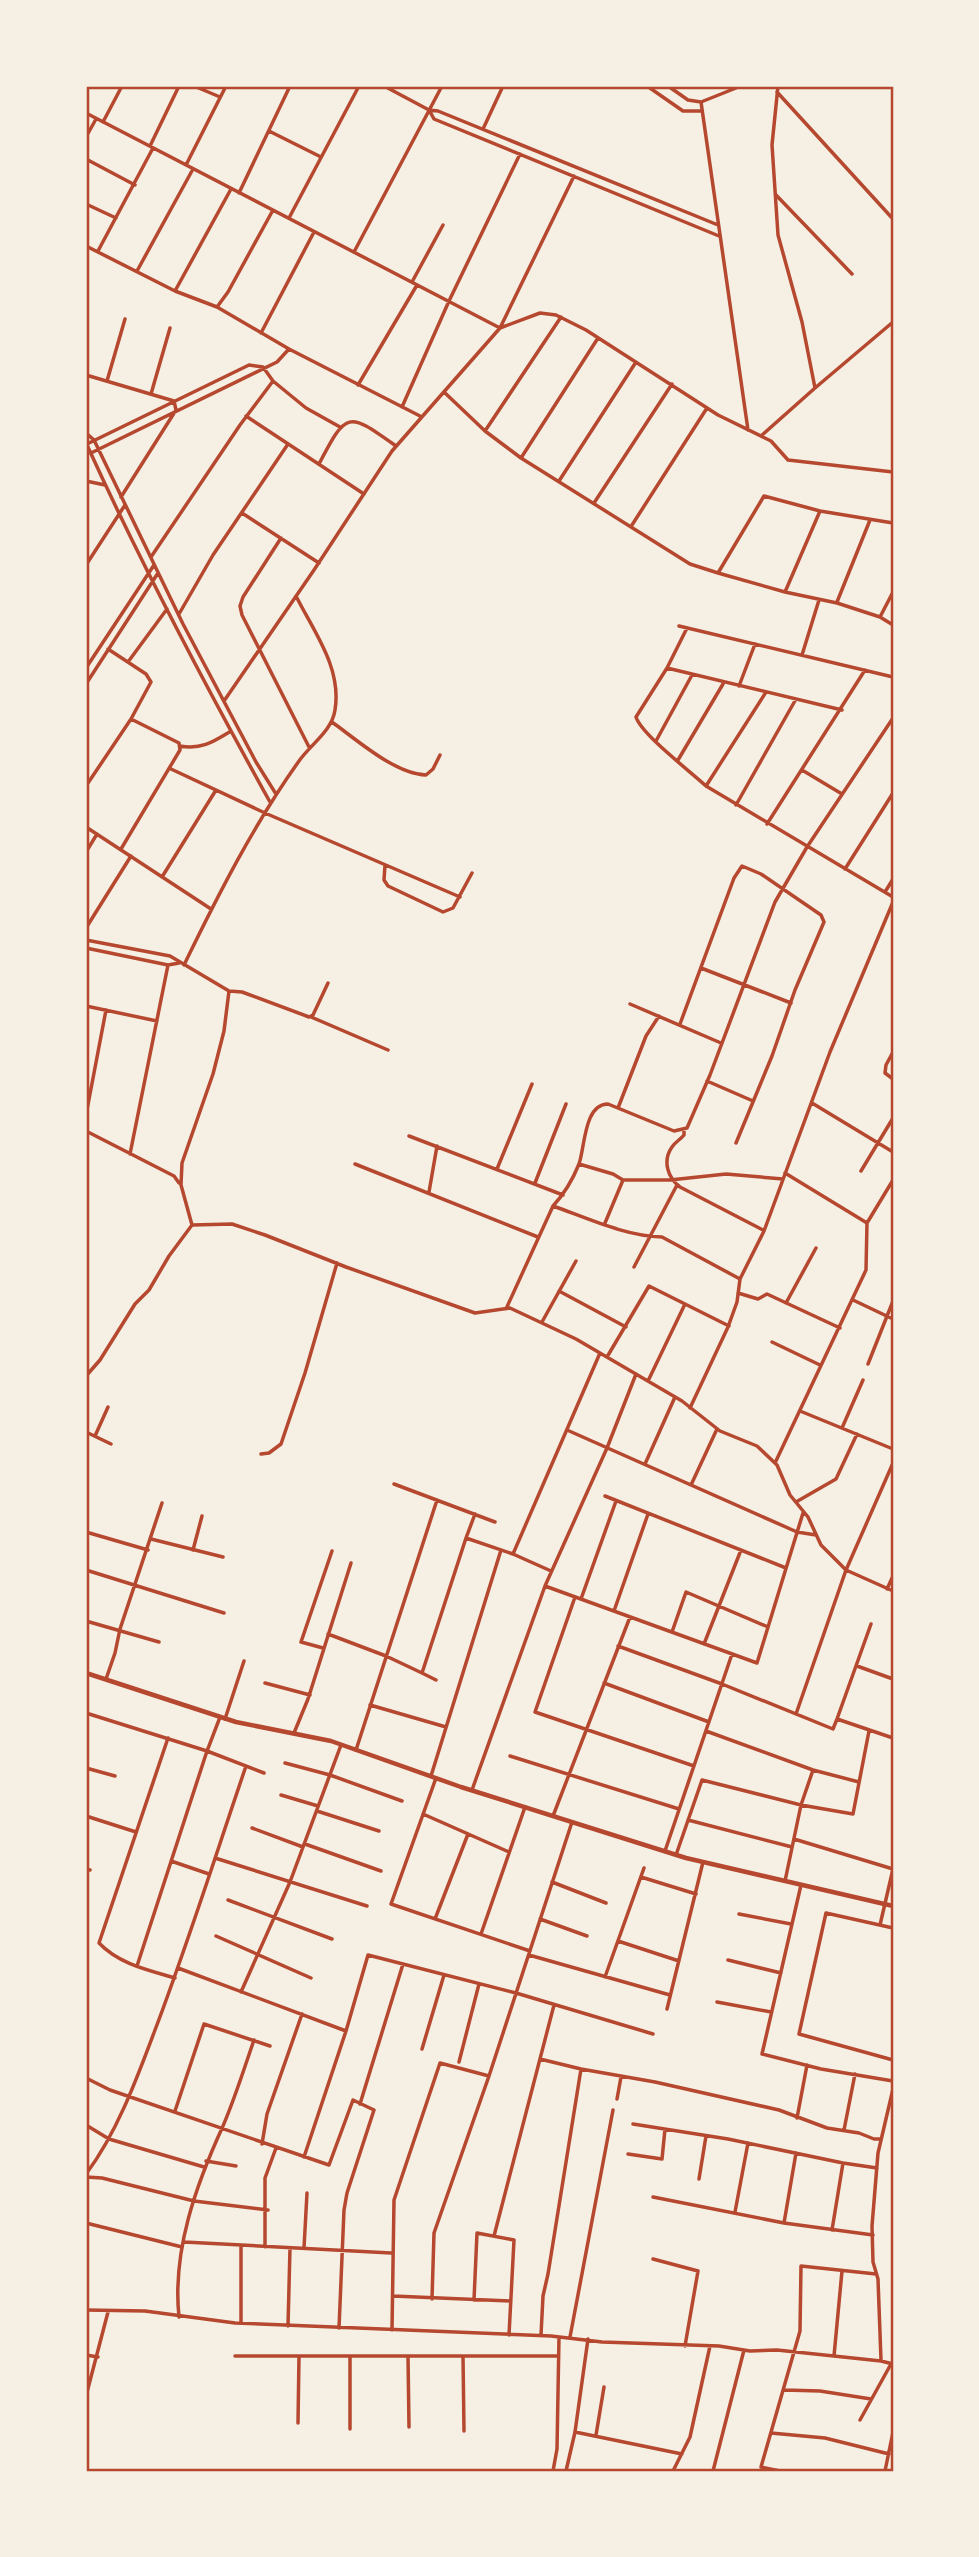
<svg xmlns="http://www.w3.org/2000/svg" width="979" height="2557" viewBox="0 0 979 2557" font-family="Rubik,sans-serif">
	<style>
		.lines { fill: none; stroke-linecap: round; stroke-linejoin: round }
		.minor { stroke: #b5482f; stroke-width: 3.5 }
		.tertiary { stroke: #b5482f; stroke-width: 4.5 }
		.neatline { fill: none; stroke: #b5482f; stroke-width: 2.5 }
	</style>
	<rect width="100%" height="100%" fill="#f6efe4"/>
	<g class="lines">
		<path class="minor" d="M194 86 220 97
			M384 86 429 110 438 111 718 225
			M647 86 683 111H702
			M668 86 688 100 701 102
			M741 86 701 102 748 430
			M777 92 893 219
			M429 110 434 119 719 236
			M86 113 500 328 574 176
			M103 122 122 86
			M483 129 503 86
			M269 131 321 157
			M86 137 96 119
			M150 146 179 86
			M86 159 135 185
			M186 165 226 86
			M239 193 290 86
			M776 195 852 274
			M86 204 116 218
			M289 218 359 86
			M86 246 175 291 217 307 289 349 420 416
			M98 251 153 148
			M354 252 442 86
			M137 271 193 169
			M412 282 443 225
			M175 291 231 189
			M217 307 228 292 273 210
			M261 333 314 232
			M86 375 174 401 176 410 121 497
			M107 381 125 319
			M273 381 306 408 340 427
			M358 385 417 285
			M815 388 893 322
			M444 392 485 431 521 458 690 564 718 573
			M151 394 170 328
			M402 407 449 301 520 154
			M246 416 364 494
			M485 431 561 317
			M86 433 94 440 183 624 256 762 276 794
			M761 436 815 388 802 322 778 235 772 145 778 86
			M87 444 249 365 263 367 273 381 240 425 151 557
			M87 445C142 566 205 685 270 802
			M91 453 277 362 289 349
			M521 458 598 338
			M319 464C347 410 348 412 396 446
			M86 481 105 485
			M559 481 636 362
			M594 503 672 384
			M242 513 319 563
			M893 523 820 511 764 496 718 573 785 592 837 603 880 617 893 592
			M632 525 707 408
			M281 538 243 597 240 606 242 615 309 747
			M86 565 125 505
			M785 592 820 511
			M837 602 870 520
			M179 614 213 555 288 444
			M880 617 893 625
			M679 626 893 677
			M687 628 667 668 636 717C642 735 690 771 706 786
			M108 649 146 674 151 682 131 719 179 743 180 750 121 849
			M802 655 819 600
			M128 662 167 609
			M86 668 154 565
			M667 668 842 710
			M86 684 158 573
			M739 686 755 644
			M766 692 706 786 893 897
			M224 701 314 570 392 451 500 328 540 313 556 315 586 330 718 415 771 441 788 460 893 472
			M332 722C357 740 395 774 426 775L433 769 440 755
			M656 741 692 675
			M180 746C201 750 213 742 231 731
			M678 760 723 684
			M171 769 265 813 460 897
			M802 770 842 794
			M86 786 131 719
			M736 805 796 699
			M767 824 865 670
			M86 827 211 909
			M86 852 97 834
			M385 865 384 880 388 886 443 912 453 908 472 873
			M845 869 893 793
			M162 877 216 790
			M885 892 893 879
			M86 928 131 856
			M86 940 170 956 229 991 242 992 309 1017 313 1015 328 983
			M86 948 168 965 179 963
			M184 965C218 895 254 824 299 761 311 744 332 731 335 710 342 668 314 632 296 596
			M701 968 791 1003
			M229 991 224 1031 213 1074 182 1163 181 1185 192 1225 232 1224 265 1235 346 1267 475 1313 510 1308 576 1339 682 1401 720 1431 757 1446 777 1465 790 1495 808 1517 821 1545 846 1570 893 1591
			M630 1004 721 1043
			M86 1006 157 1021
			M311 1017 388 1050
			M680 1024 734 878 742 866 761 874 821 915 824 922 795 990 772 1056 736 1143
			M893 1052 886 1065 885 1073 893 1079
			M707 1081 753 1101
			M812 1103 893 1152
			M618 1108 646 1036 659 1016
			M86 1115 106 1010
			M684 1129V1135C680 1140 675 1142 672 1147 662 1161 668 1178 680 1187L763 1230
			M86 1131 174 1176 179 1183
			M409 1136 563 1195
			M130 1154 168 965
			M355 1164 538 1237
			M579 1164 613 1174 623 1180H670L726 1174 783 1179
			M497 1169 532 1084
			M861 1171 893 1118
			M785 1173 867 1223
			M535 1183 566 1104
			M429 1192 437 1146
			M553 1206C587 1218 625 1236 662 1237L740 1279
			M605 1223 623 1180
			M634 1267 677 1185
			M559 1291 626 1327
			M738 1293 758 1299 767 1294 840 1328
			M853 1300 893 1319
			M786 1303 816 1248
			M506 1309 553 1206C564 1194 573 1179 579 1164 585 1147 584 1104 608 1104L674 1131 687 1128 710 1075 775 902 807 847 893 718
			M542 1322 576 1261
			M772 1342 820 1365
			M607 1357 649 1286 729 1326
			M868 1364 893 1301
			M86 1376 100 1360 135 1304 149 1290 169 1256 192 1225
			M648 1381 685 1304
			M690 1408 728 1327 737 1302 740 1279 764 1231 830 1052 893 902
			M800 1411 893 1449
			M842 1428 863 1380
			M567 1430 797 1532 816 1535
			M86 1432 111 1444
			M95 1436 108 1407
			M261 1454 269 1453 281 1444 305 1373 337 1263
			M775 1463 866 1270 867 1223 893 1180
			M645 1464 675 1397
			M394 1484 495 1522
			M691 1485 717 1429
			M605 1496 786 1568
			M796 1502 836 1479 857 1434
			M86 1532 148 1550
			M466 1538 475 1514
			M151 1539 223 1557
			M193 1550 202 1516
			M513 1554 600 1353
			M86 1570 224 1613
			M545 1586 757 1663 803 1513
			M887 1589 893 1576
			M575 1597 535 1712 694 1766
			M581 1599 616 1501
			M614 1611 648 1514
			M86 1621 159 1642
			M871 1624 837 1719 893 1738
			M672 1632 686 1592 768 1627
			M328 1634 386 1656 422 1673 466 1538 513 1554 551 1571
			M704 1644 741 1550
			M618 1646 722 1684 833 1729 837 1719
			M323 1648 301 1642 332 1551
			M857 1666 893 1679
			M422 1673 436 1680
			M106 1679 115 1653 120 1629 162 1503
			M265 1683 310 1695
			M604 1683 709 1722
			M370 1705 446 1727
			M86 1713 207 1751 264 1773
			M796 1714 846 1570 893 1463
			M225 1719 244 1661
			M706 1731 813 1770 859 1782
			M294 1733 308 1699 351 1563
			M168 1738 99 1943C119 1964 148 1970 175 1978
			M356 1750 437 1500
			M510 1756 679 1809
			M285 1763 330 1775 402 1801
			M86 1768 115 1776
			M431 1776 501 1550
			M436 1778 391 1904 530 1951
			M472 1790 545 1586 607 1448 636 1374
			M281 1795 318 1806
			M317 1811 379 1831
			M423 1814 509 1852
			M86 1816 136 1832
			M553 1816 630 1617
			M688 1820 792 1847
			M252 1828 303 1847
			M794 1839 893 1869
			M305 1844 381 1871
			M665 1851 732 1654
			M676 1855 702 1780 801 1805 853 1814 869 1731
			M215 1858 367 1906
			M171 1861 209 1874
			M86 1869 90 1870
			M641 1877 696 1894
			M785 1881 801 1805 813 1770
			M552 1882 606 1903
			M801 1885 762 2054 821 2069 893 2081
			M228 1900 332 1939
			M739 1914 791 1924
			M435 1919 468 1834
			M540 1919 587 1936
			M880 1925 893 1869
			M893 1928 826 1913 799 2034 893 2060
			M481 1934 525 1807
			M216 1936 311 1978
			M618 1941 679 1961
			M529 1955 670 1995
			M728 1960 781 1973
			M137 1966 207 1751 220 1717
			M178 1968 346 2031
			M605 1977 644 1868
			M241 1992 290 1882 341 1745
			M717 2002 771 2012
			M667 2009 703 1862
			M422 2049 444 1975
			M540 2059 581 2069 548 2274 543 2296 541 2335
			M459 2062 479 1984
			M581 2069 655 2082 779 2110 827 2128 859 2133 874 2139H881
			M86 2078 110 2090 329 2165 353 2100 374 2110 347 2193 344 2210 339 2328
			M617 2099 621 2077
			M360 2104 403 1964
			M175 2111 204 2024 270 2046
			M797 2118 807 2065
			M633 2124 728 2139 843 2163 877 2168
			M86 2125 109 2139 204 2167
			M844 2130 855 2074
			M262 2144 267 2114 302 2014
			M628 2154 662 2159 665 2129
			M304 2157 346 2031 368 1955 516 1993 653 2034
			M206 2161 236 2166
			M86 2174C117 2133 137 2078 155 2030 188 1943 216 1854 246 1766
			M86 2177 102 2178 194 2201 268 2210
			M699 2179 706 2136
			M653 2197 784 2223 873 2235
			M735 2212 748 2143
			M86 2223 182 2247
			M784 2223 796 2153
			M832 2230 843 2163
			M494 2236 554 2005
			M184 2242 391 2253
			M265 2247V2178L276 2148
			M304 2248 307 2193
			M653 2259 698 2271 685 2346
			M393 2296 511 2301
			M432 2299 434 2233 489 2076 572 1822
			M474 2300 477 2233 514 2240 509 2335
			M86 2310 145 2311 235 2323 551 2336 602 2342 719 2346 750 2351 777 2350 881 2361 893 2364
			M179 2317C172 2251 196 2185 223 2126 235 2098 244 2069 254 2040
			M241 2323V2245
			M288 2326 290 2248
			M392 2330 394 2200 440 2063 489 2076
			M570 2337 613 2110
			M86 2355 98 2357
			M235 2356H558
			M408 2356 409 2427
			M463 2356 464 2431
			M834 2356 842 2271
			M881 2360 878 2279 873 2262 872 2226 878 2153 893 2089
			M784 2390 820 2391 871 2399
			M86 2396 108 2312
			M860 2420 891 2364
			M298 2423 299 2356
			M350 2429V2356
			M575 2432 682 2454
			M771 2433 825 2438 889 2454
			M596 2435 604 2387
			M553 2471 557 2449 559 2337
			M566 2471 575 2432 588 2339
			M673 2471 690 2437 710 2346
			M713 2471 744 2350
			M780 2471 761 2467 800 2331 801 2266 876 2274
			M885 2471 893 2432"/>
		<path class="tertiary" d="M86 1673 236 1722 331 1741 461 1787 686 1858 893 1906"/>
	</g>
	<rect width="979" height="2557" fill="none" stroke="#f6efe4" stroke-width="175"/>
	<rect x="88" y="88" width="804" height="2382" class="neatline"/>
</svg>
